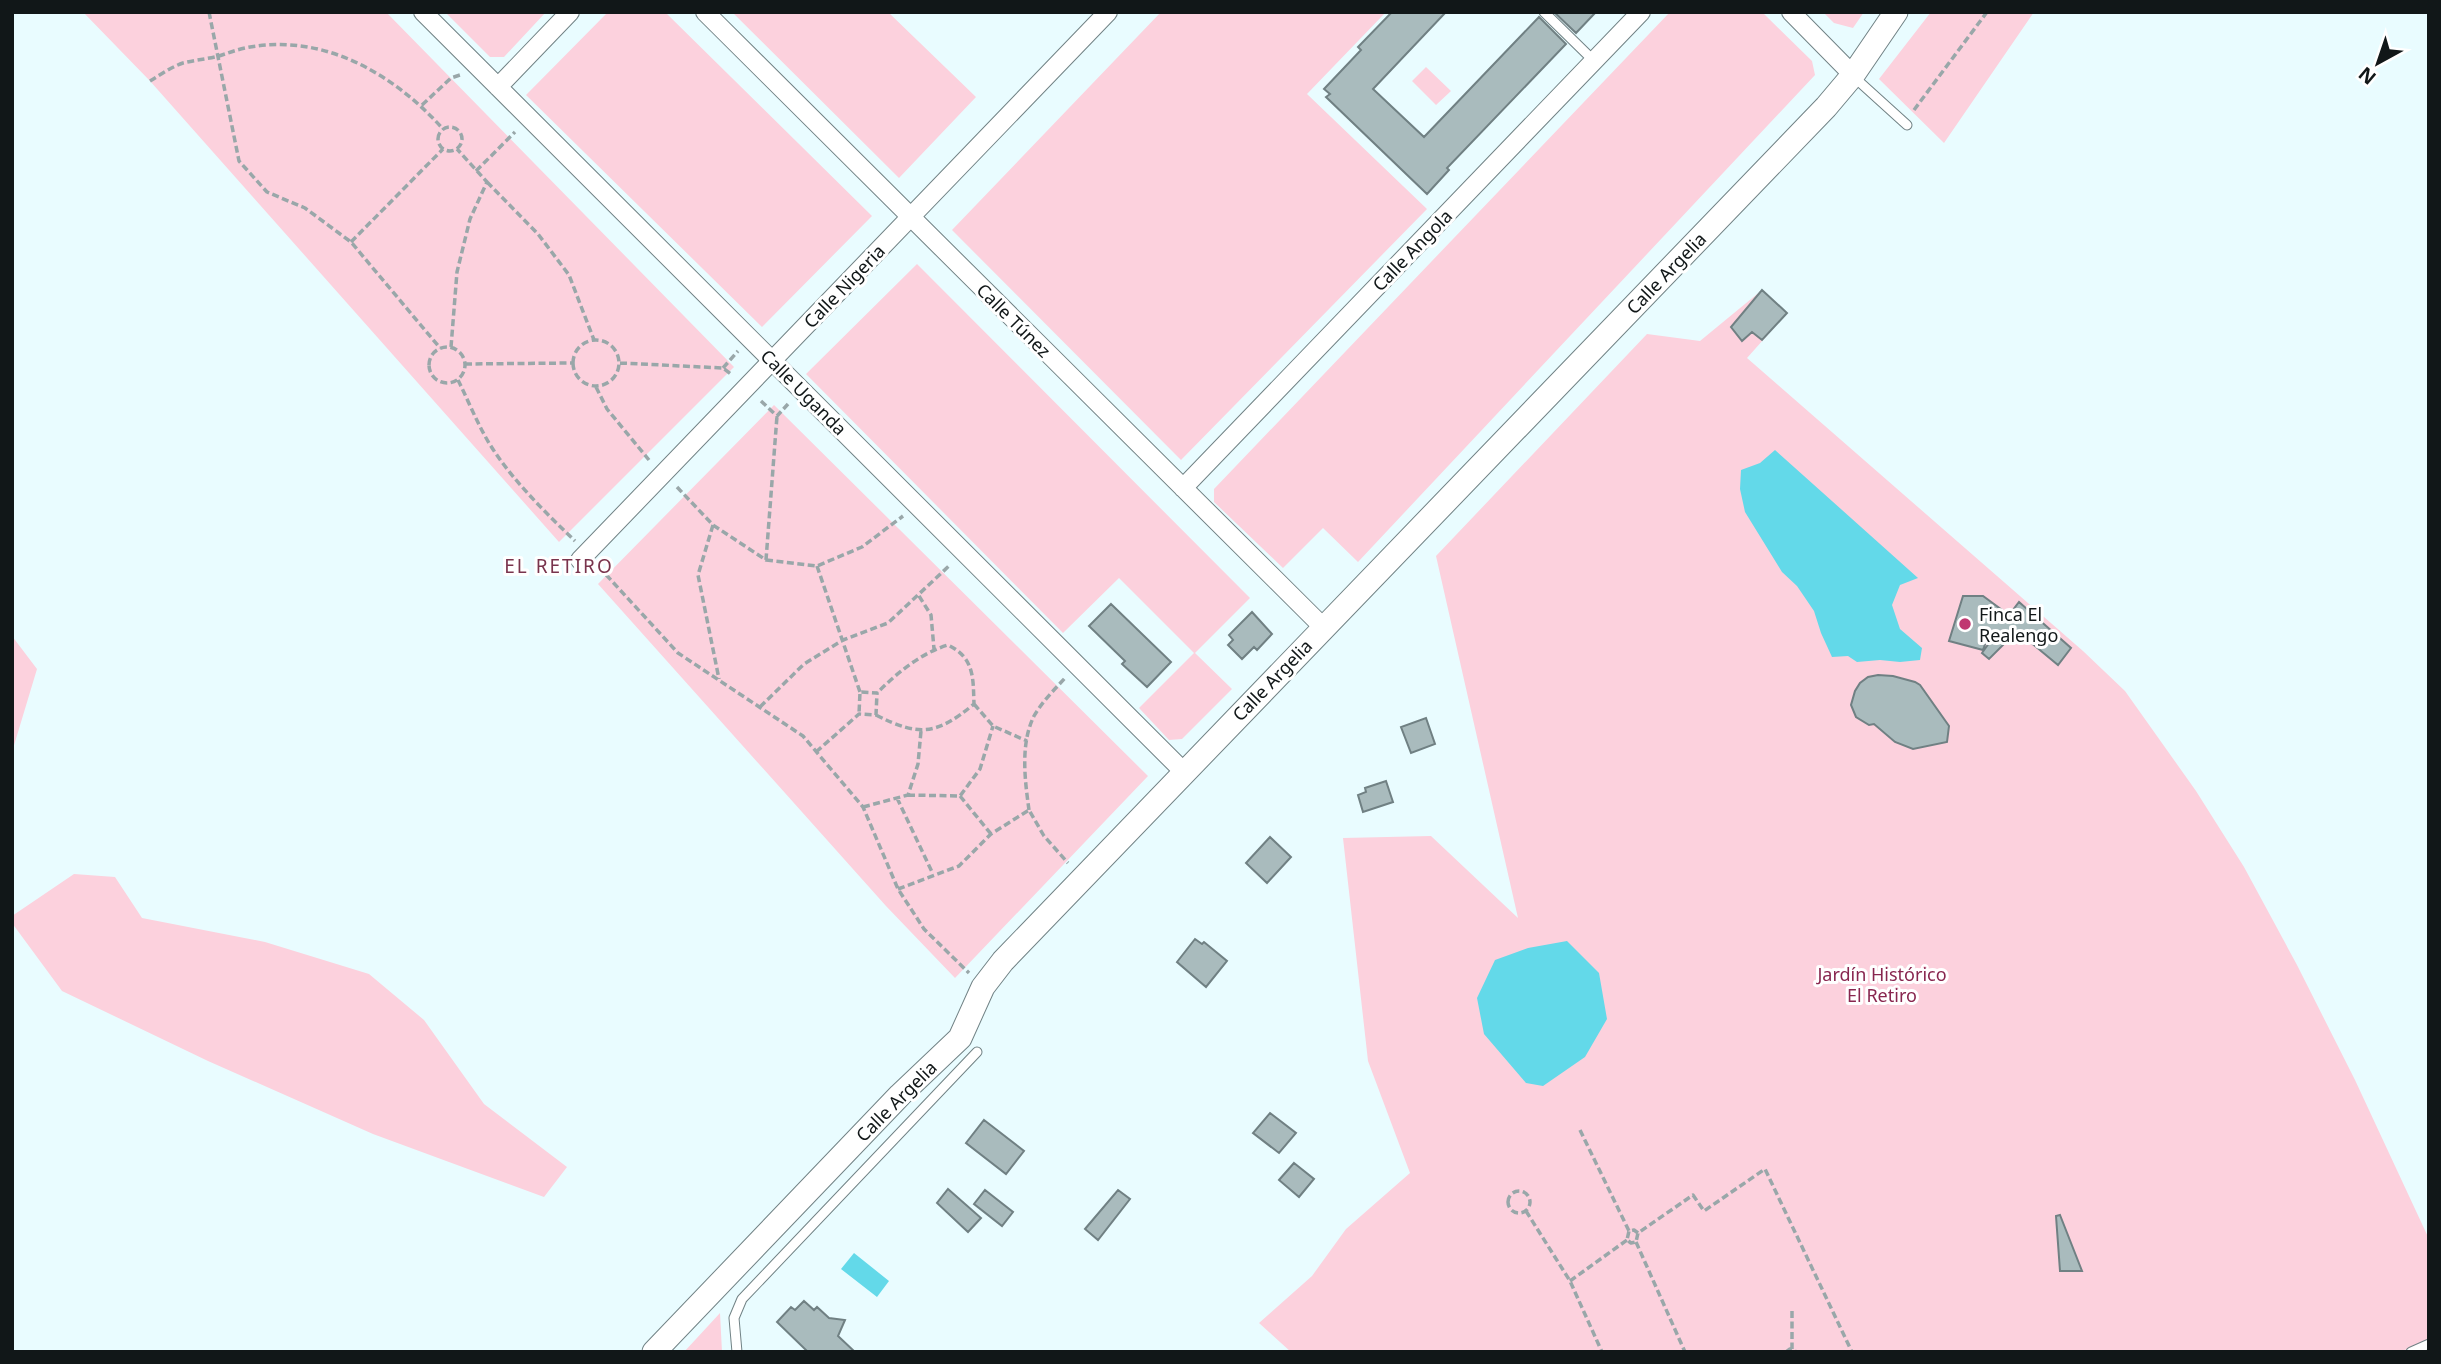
<svg xmlns="http://www.w3.org/2000/svg" width="2441" height="1364" viewBox="0 0 2441 1364" font-family="'Noto Sans',sans-serif">
	<style>
		.green { fill: #fcd1dd }
		.water { fill: #63d9e9 }
		.building { fill: #a9bbbd; stroke: #708083; stroke-width: 2 }
		.lines { fill: none; stroke-linecap: round; stroke-linejoin: round }
		.service-casing { stroke: #718285; stroke-width: 11 }
		.minor-casing { stroke: #718285; stroke-width: 20 }
		.tertiary-casing { stroke: #718285; stroke-width: 25 }
		.path { stroke: #99a7a9; stroke-width: 3.5; stroke-dasharray: 7 3.5; stroke-linecap: butt }
		.service { stroke: #fff; stroke-width: 9 }
		.minor { stroke: #fff; stroke-width: 18 }
		.tertiary { stroke: #fff; stroke-width: 23 }
		.poi-dot { fill: #c03771; stroke: #fff; stroke-width: 2.5 }
		.labels { text-anchor: middle; dominant-baseline: central; stroke-width: 6; stroke-linejoin: round; paint-order: stroke }
		.street-label { font-size: 18px; fill: #111718; stroke: #fff }
		.poi-label { font-size: 18px; fill: #111718; stroke: #fff; text-anchor: start }
		.park-label { font-size: 18px; fill: #88264f; stroke: #fff }
		.neighbourhood-label { font-size: 19px; letter-spacing: 2px; fill: #79344d; stroke: #fff }
	</style>
	<rect width="100%" height="100%" fill="#e9fcff"/>
	<path class="green" d="M83 12H386L734 367 559 542 150 81Z
		M445 12H546L504 57H490Z
		M608 12H665L872 216 762 327 526 95Z
		M732 12H888L976 97 899 178Z
		M1161 12H1386L1307 94 1427 209 1181 460 952 230Z
		M1670 12H1762L1812 61 1815 75 1358 562 1323 528 1283 568 1214 502V489Z
		M1823 12H1864L1853 28 1834 23Z
		M1931 12H2034L1944 143 1879 79Z
		M1426 67 1451 91 1436 105 1412 81Z
		M917 264 1250 598 1195 653 1232 689 1182 739 1169 740 1139 708 1194 653 1119 578 1063 633 806 374Z
		M1762 290 1787 313 1747 358 2083 651 2125 691 2196 791 2244 867 2297 965 2355 1080 2429 1239V1340L2400 1352H1291L1259 1323 1312 1276 1346 1229 1410 1173 1368 1061 1343 838 1431 836 1518 918 1436 556 1647 334 1700 341Z
		M774 405 1148 776 955 978 886 906 598 584Z
		M12 636 37 669 12 752Z
		M74 874 115 877 142 918 265 942 369 974 424 1020 484 1104 567 1167 544 1197 373 1134 208 1061 62 991 12 923V916Z
		M720 1313 722 1352H684Z"/>
	<path class="water" d="M1775 450 1918 578 1900 585 1892 605 1900 629 1922 648 1920 660 1900 662 1880 660 1857 662 1848 656 1832 657 1821 633 1814 611 1797 586 1782 572 1745 512 1740 489 1741 470 1760 463Z
		M1567 941 1599 973 1607 1019 1585 1057 1543 1086 1526 1083 1484 1034 1477 998 1495 960 1528 948Z
		M854 1253 889 1281 877 1297 841 1269Z"/>
	<path class="building" d="M1392 12H1446L1373 89 1424 137 1539 17 1566 44 1447 168 1449 170 1427 194 1326 97 1330 94 1324 89 1361 50 1358 47Z
		M1554 12H1596L1576 33Z
		M1762 290 1787 313 1762 340 1752 332 1742 341 1731 327Z
		M1963 596H1983L2009 615 2019 602 2071 648 2058 665 2017 631 1989 659 1982 653 1994 636 1989 633 1983 650 1949 641Z
		M1111 604 1171 662 1147 687 1122 664 1125 661 1089 626Z
		M1252 612 1272 634 1257 650 1254 647 1242 659 1228 645 1233 640 1229 635Z
		M1878 675 1893 676 1915 682 1920 685 1949 726 1947 742 1913 749 1895 742 1874 724 1869 725 1856 717 1851 705 1855 691 1860 683 1868 677Z
		M1426 718 1435 744 1411 753 1401 727Z
		M1386 781 1393 802 1363 812 1358 795 1366 792 1365 788Z
		M1270 837 1291 857 1267 883 1246 863Z
		M1195 939 1202 944 1204 942 1227 961 1206 987 1177 962Z
		M1270 1113 1296 1133 1279 1153 1253 1133Z
		M984 1120 1024 1151 1006 1174 966 1143Z
		M1294 1163 1314 1179 1299 1197 1279 1180Z
		M948 1189 981 1218 968 1232 937 1203Z
		M985 1190 1013 1212 1002 1226 974 1204Z
		M1118 1190 1130 1199 1098 1240 1085 1229Z
		M2060 1215 2082 1271H2060L2056 1216Z
		M804 1301 814 1310 817 1307 829 1318 845 1320 838 1336 855 1352H808L777 1322 791 1307 795 1310Z"/>
	<g class="lines">
		<defs>
			<path id="service" d="M1544 12 1594 61
				M1854 77 1907 125
				M737 1352 734 1318 742 1299 977 1052
				M2411 1352 2429 1344"/>
			<path id="minor" d="M423 12 1184 772
				M705 12 1323 627
				M1791 12 1853 75
				M498 87 570 12
				M1183 488 1641 12
				M580 560 1108 12"/>
			<path id="tertiary" d="M654 1352 900 1095 960 1038 983 987 1003 961 1826 107 1853 75 1896 12"/>
		</defs>
		<use href="#service" class="service-casing"/>
		<use href="#minor" class="minor-casing"/>
		<use href="#tertiary" class="tertiary-casing"/>
		<path class="path" d="M209 12 239 161 267 192 305 208 351 242 440 348
			M150 81C160 75 171 67 183 63 195 60 207 59 219 56 228 53 236 50 245 48 322 32 393 73 443 129
			M422 105 451 78 460 75
			M1914 110 1987 12
			M438 139a12 12 0 1 1 24 0a12 12 0 1 1-24 0Z
			M476 171 515 132
			M487 182 538 234 569 275 594 340
			M351 242 443 149
			M573 363a23 23 0 1 1 46 0a23 23 0 1 1-46 0Z
			M429 365a18 18 0 1 1 36 0a18 18 0 1 1-36 0Z
			M451 347 457 272 470 219 487 182 457 149
			M620 363 723 368 732 375
			M465 364 572 363
			M723 368 738 351
			M458 380C468 400 477 423 489 443 511 479 544 511 575 541
			M596 387 607 409 649 460
			M761 401 777 416 788 404
			M677 487 713 525 766 560 777 416
			M713 525 698 575 719 679
			M766 560 817 566 862 547 903 516
			M817 566 860 692
			M599 567 678 653 803 736 863 807 898 889 924 929 969 973
			M919 596 931 615 934 649
			M974 704 993 726 1027 741
			M760 707 804 664 843 640 888 623 950 565
			M876 715C919 737 937 735 974 704 973 679 975 658 948 645 921 653 897 673 877 693
			M816 752 859 714 876 715 877 693 860 692 859 714
			M908 795 960 796 980 769 993 726
			M960 796 991 834
			M897 798 933 874
			M863 807 908 795 918 764 921 731
			M1029 810C1025 781 1020 744 1034 716 1042 702 1054 690 1065 678
			M898 889 959 866 991 834 1029 810 1044 836 1068 863
			M1580 1130 1629 1231
			M1508 1202a11 11 0 1 1 22 0a11 11 0 1 1-22 0Z
			M1526 1211 1570 1281 1602 1352
			M1638 1233 1634 1230 1629 1231 1627 1240 1631 1243 1636 1242 1638 1233 1693 1195 1704 1211 1765 1169 1852 1352
			M1636 1242 1685 1352
			M1570 1281 1627 1240
			M1792 1311V1349
			M1786 1352 1790 1349 1797 1352"/>
		<use href="#service" class="service"/>
		<use href="#minor" class="minor"/>
		<use href="#tertiary" class="tertiary"/>
	</g>
	<circle class="poi-dot" cx="1965" cy="624" r="7"/>
	<g class="labels">
		<g class="street-label">
			<text transform="translate(1412 250) rotate(-46)">Calle Angola</text>
			<text transform="translate(1666 273) rotate(-46)">Calle Argelia</text>
			<text transform="translate(844 286) rotate(-46)">Calle Nigeria</text>
			<text transform="translate(1014 320) rotate(45)">Calle Túnez</text>
			<text transform="translate(804 392) rotate(45)">Calle Uganda</text>
			<text transform="translate(1272 680) rotate(-46)">Calle Argelia</text>
			<text transform="translate(896 1101) rotate(-45)">Calle Argelia</text>
		</g>
		<g class="poi-label">
			<text x="1979" y="614">Finca El<tspan x="1979" dy="21">Realengo</tspan></text>
		</g>
		<g class="park-label">
			<text x="1882" y="974">Jardín Histórico<tspan x="1882" dy="21">El Retiro</tspan></text>
		</g>
		<g class="neighbourhood-label">
			<text x="559" y="566">EL RETIRO</text>
		</g>
	</g>
	<rect width="2441" height="1364" fill="none" stroke="#111718" stroke-width="28"/>
	<g transform="translate(2378 63) rotate(220)" stroke="#ffffff" stroke-width="5" paint-order="stroke">
	<path d="M0-5L12 26L0 18L-12 26Z" fill="#111718"/>
	<text y="-10" font-size="19" font-weight="bold" text-anchor="middle" fill="#111718">N</text>
	</g>
</svg>
